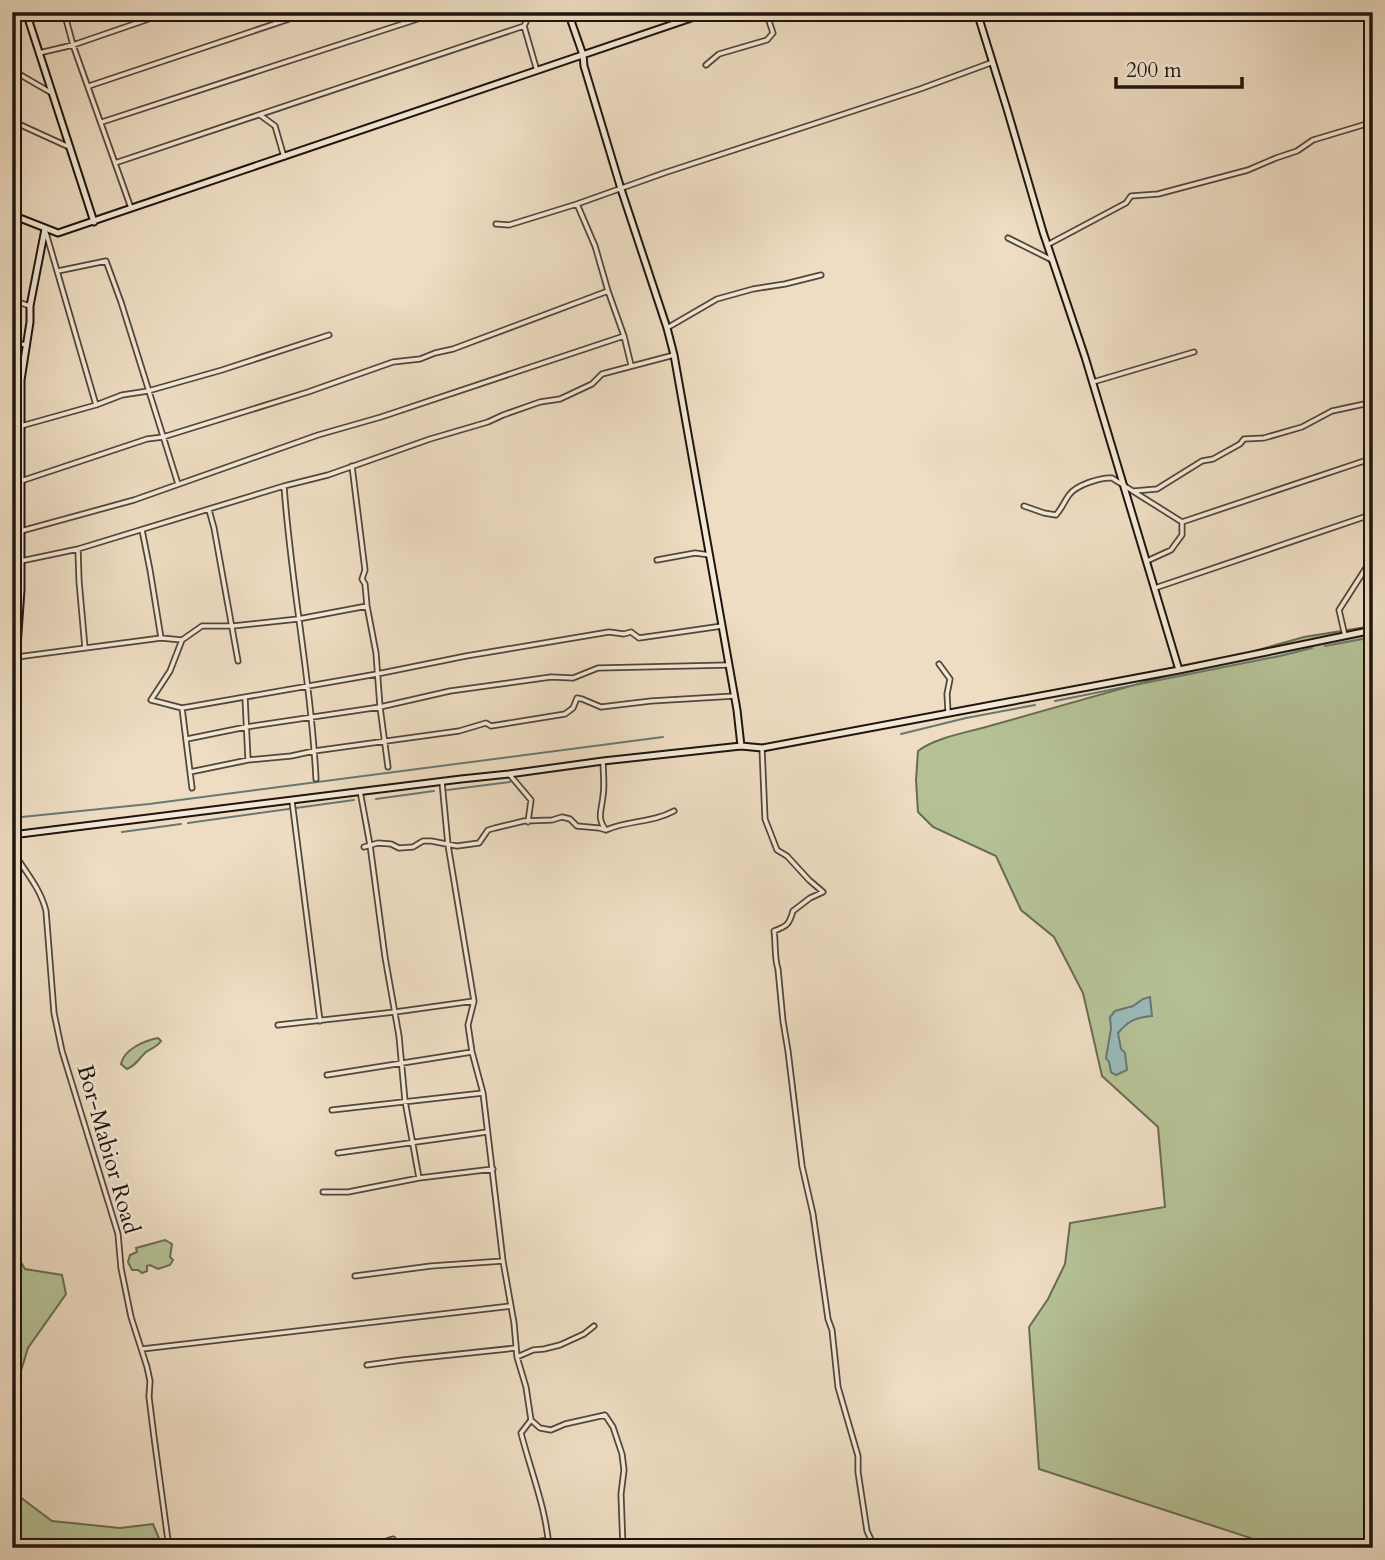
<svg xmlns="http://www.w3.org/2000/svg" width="1385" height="1560" viewBox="0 0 1385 1560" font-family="Cardo,serif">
<rect width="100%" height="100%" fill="#eeddc3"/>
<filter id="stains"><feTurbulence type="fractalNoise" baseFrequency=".00286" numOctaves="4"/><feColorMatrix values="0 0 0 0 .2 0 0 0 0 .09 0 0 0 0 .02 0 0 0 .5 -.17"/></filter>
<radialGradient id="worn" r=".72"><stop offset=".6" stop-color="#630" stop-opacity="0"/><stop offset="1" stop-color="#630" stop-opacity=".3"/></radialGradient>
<path fill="#b5c296" stroke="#6a6b52" stroke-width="2" d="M1373,626V1548H1281L1039,1469L1029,1327L1048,1299L1065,1264L1070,1223L1165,1207L1158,1127L1102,1076L1083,993L1054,937L1021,910L996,856L933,827L918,812L916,780L918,751C936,737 970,732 993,725L1304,637Z
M158,1038L161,1041C157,1047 152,1048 146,1052C138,1059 138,1064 127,1069L121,1064C124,1049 144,1041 158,1038Z
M165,1240L172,1244L170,1257L173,1260L170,1265L158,1269L150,1265L147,1266V1271L142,1273L138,1270H132L128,1262L130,1255L137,1252L136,1248Z
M12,1247L25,1269L62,1275L66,1294L28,1348L12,1400Z
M12,1474L20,1497L52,1521L120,1528L153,1524L163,1548H12Z"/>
<path fill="#9abbb9" stroke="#687874" stroke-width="2" d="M1150,997L1152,1016C1135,1018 1129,1020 1118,1033L1121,1049L1125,1053L1127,1070L1116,1075L1111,1072L1109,1062L1106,1058L1111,1029L1110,1017L1115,1011L1133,1006L1143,999Z"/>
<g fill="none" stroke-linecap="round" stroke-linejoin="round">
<path stroke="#687874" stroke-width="2" d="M1325,646L1373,637
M1055,701L1280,656L1312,648
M901,734L966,718L1035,705
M447,790L510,782
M376,799L434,791
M12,818L149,804L663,737
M188,823L354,800
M122,832L181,824
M12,1005L14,1008"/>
<defs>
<path id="street" d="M64,12L73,45L131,208
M523,12L526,22L524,26L537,71
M39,53L73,45L169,12
M706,65L719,54L767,40L773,33L766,12
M12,70L50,92
M89,86L310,12
M260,115L275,126L284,157
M12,121L69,147
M102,122L439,12
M12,139L18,123
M115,163L524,26
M577,204L595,246L608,291L624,336L631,365
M496,224L509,225L577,204L664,173L920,89L993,62
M46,233L96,405
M1008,238L1052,260
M1047,245L1126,203L1131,196L1158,194L1248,170L1276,158L1297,151L1313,140L1373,122
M58,271L106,261L121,302L178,484
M12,300L30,306
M667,328L717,299L753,289L785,284L821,275
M12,340L27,346
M1093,382L1194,352
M21,426L96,405L122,395L148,391L222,370L329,335
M352,466L365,570L362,579L365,584L367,606L376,653L380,707L388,767
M21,481L147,439L163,437L308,392L393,362L420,359L435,353L453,349L608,291
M284,486C291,584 311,681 316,779
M1134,491L1157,489L1202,461L1213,459L1240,444L1244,439L1264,438L1302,427L1332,411L1369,403L1373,399
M1024,506L1044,513L1056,515C1062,508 1064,502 1069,495C1076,485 1101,477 1112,478L1182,522V535L1171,550L1147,561
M209,510L214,528L238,661
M1182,522L1373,458
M142,530L150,570L161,638
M21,531L134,500L318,435L381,417L624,336
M78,549L79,581L85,648
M12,558L21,561L78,549L284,486L328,475L430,439L488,422L503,415L540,402L560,399L592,384L602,374L674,355
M657,560L695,553L710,555
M1155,588L1373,514
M1345,636L1339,610L1373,557
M182,640L170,671L151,700L182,708L192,788
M17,657L161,638L182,640L202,626H233L298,619L367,606
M939,664L950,679L947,694L948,712
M245,697L248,760
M182,708L377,674L466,656L609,632L624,634L631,632L639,638L722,626
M187,739L246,727L380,707L450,691L551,677L573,678L598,668L729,665
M762,748L765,819L777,850L787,856L809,880L823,892L810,898L793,911C789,925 787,926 774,931C776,944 774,957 778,969L783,1021L788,1051L802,1166L813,1214L828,1319L832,1330L838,1387L858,1456V1472L867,1531L875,1548
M603,761C603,772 605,785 603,796C602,809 596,818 606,830
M190,772L248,760L291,756L314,751L459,731L486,723L491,726L565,714L573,708L577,698L582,699L601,707L651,701L735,696
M509,774L531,800L528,822
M442,782L448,845L474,1001L468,1025L472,1052L483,1093L503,1261L514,1323L517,1357L526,1387L531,1420L521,1433C531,1472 546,1508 549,1548
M360,791L370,845L385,957L399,1036L405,1101L419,1178
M292,801L320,1021
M364,847L378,843L391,844L399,848L413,847L423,841H431L457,846L479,843L488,830L495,828L524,821L552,820L562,817L570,819L577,826L599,828L606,830C628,820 652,823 674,811
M12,850C24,870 40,887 46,911L54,1013L62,1051L118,1234L121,1268L131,1317L147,1367L150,1381L149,1397L154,1437L169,1548
M278,1025L395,1012L474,1001
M327,1075L472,1052
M332,1110L483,1093
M338,1153L487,1132
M323,1192H348L419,1178L493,1169
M355,1276L431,1266L503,1261
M142,1349L511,1306
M517,1357L533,1350L544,1349L560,1345L584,1334L594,1326
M367,1365L403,1360L516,1348
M531,1420L540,1428L551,1430L565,1424L605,1415L613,1427L622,1454L624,1470L621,1494L623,1548
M371,1548L374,1545L393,1539L395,1548
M500,1548L548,1540"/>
<path id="secondary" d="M26,12L94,222
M568,12L583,55L584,66L621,189L667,328L674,355L737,710L741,746
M977,12L1007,109L1043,232L1085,357L1179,670
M12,215L58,233L709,12
M12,719L21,590V380L30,322V306L45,229
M12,835L461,779L509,774L603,761L741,746L762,748L1179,670L1373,630"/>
</defs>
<use href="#street" stroke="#52463a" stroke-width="7"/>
<use href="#secondary" stroke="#1e140d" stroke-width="9"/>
<use href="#street" stroke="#f4e9d8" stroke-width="3.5"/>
<use href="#secondary" stroke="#f4e9d8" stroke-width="5"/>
</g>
<g text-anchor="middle" stroke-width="5" stroke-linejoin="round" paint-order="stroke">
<g font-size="23" fill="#1e140d" stroke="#f4e9d8">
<text transform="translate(109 1149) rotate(74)" y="8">Bor-Mabior Road</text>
</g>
</g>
<rect width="1385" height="1560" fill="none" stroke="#eeddc3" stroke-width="42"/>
<rect x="14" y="14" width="1357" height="1532" fill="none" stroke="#1e140d" stroke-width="3.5"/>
<rect x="21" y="21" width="1343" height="1518" fill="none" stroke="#1e140d" stroke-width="2"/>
<path d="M1116 77v10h126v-10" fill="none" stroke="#1e140d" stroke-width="3.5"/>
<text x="1126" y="77" font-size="21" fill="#1e140d" stroke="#f4e9d8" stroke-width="5" paint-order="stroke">200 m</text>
<rect width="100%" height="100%" filter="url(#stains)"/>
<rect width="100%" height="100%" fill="url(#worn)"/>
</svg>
